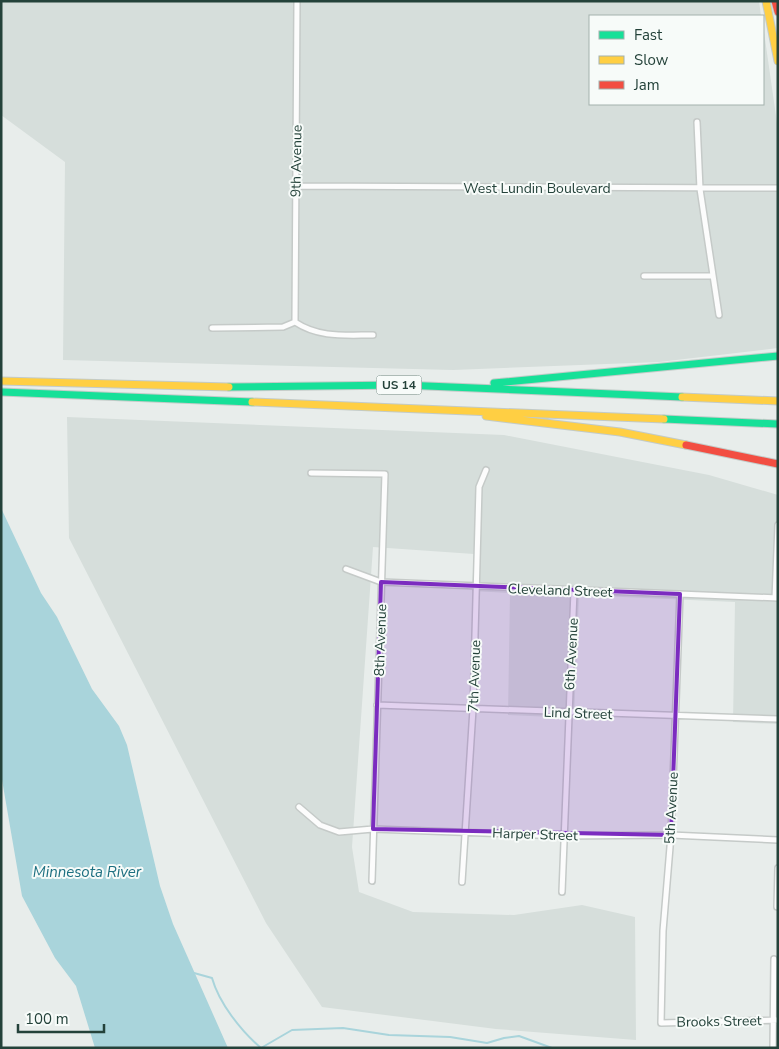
<svg xmlns="http://www.w3.org/2000/svg" width="779" height="1049" viewBox="0 0 779 1049" font-family="'Nunito Sans',sans-serif">
<rect width="100%" height="100%" fill="#e8edeb"/>
<path fill="#d6dedb" d="M1,1H759L761,16H590V104H763V25L778,130V348L659,362L453,370L63,360L65,162L1,115Z
M67,417L504,435L709,475L778,495V724L733,722L735,602L579,595L574,718L508,715L510,593L472,591L474,554L373,547L352,847L359,892L413,912L514,915L582,905L635,917L636,1040L496,1029L322,1007L266,923L69,538Z"/>
<path fill="#a9d4db" d="M1,508L41,593L57,617L92,689L119,726L127,745L160,886L173,924L228,1048H95L76,986L55,958L22,896L1,774Z"/>
<g fill="none" stroke-linecap="round" stroke-linejoin="round">
<path stroke="#a9d4db" stroke-width="2" d="M194,973L212,978C219,1003 241,1031 261,1048L292,1030L343,1028L389,1035L450,1037L487,1043L504,1038L519,1036L552,1048"/>
<defs>
<path id="street" d="M697,122L700,189L719,315
M295,186L778,188
M644,276H713
M295,322L297,1
M295,322C319,338 345,335 373,335
M212,328L283,327L295,322
M311,473L385,474L372,881
M346,569L381,582L778,598
M680,594L671,835L663,931L661,1023L778,1020
M775,598L778,525
M377,705L778,719
M299,807L320,825L339,832L373,829L563,836L671,835L778,840
M462,882L473,709L479,487L486,470
M562,892L574,591
M777,907L778,868
M773,1048L774,959"/>
<path id="fast" d="M494,383L778,356
M229,387L403,385L682,397
M1,392L252,402
M664,419L778,424"/>
<path id="slow" d="M766,1L778,61
M1,381L229,387
M682,397L778,401
M252,402L664,419
M486,416L620,432L686,445"/>
<path id="jam" d="M775,1L778,12
M686,445L778,464"/>
</defs>
<use href="#street" stroke="#c5cac8" stroke-width="8"/>
<use href="#fast" stroke="#c3cbc8" stroke-width="9"/>
<use href="#slow" stroke="#c3cbc8" stroke-width="9"/>
<use href="#jam" stroke="#c3cbc8" stroke-width="9"/>
<use href="#street" stroke="#fcfcfc" stroke-width="5"/>
<use href="#fast" stroke="#16e098" stroke-width="7"/>
<use href="#slow" stroke="#ffcf43" stroke-width="7"/>
<use href="#jam" stroke="#f24e42" stroke-width="7"/>
</g>
<path fill="#7b2cbf" fill-opacity="0.2" stroke="#7b2cbf" stroke-width="4" stroke-linejoin="round" d="M381,582L680,594L671,835L373,829Z"/>
<g text-anchor="middle" stroke-width="4" stroke-linejoin="round" paint-order="stroke">
<rect fill="#f7fbf9" stroke="#637a73" stroke-width="1" x="376.5" y="375.5" width="45" height="19" rx="4"/>
<g font-size="12" font-weight="bold" fill="#24423a">
<text x="399" y="389">US 14</text>
</g>
<g font-size="14" fill="#24423a" stroke="#f7fbf9">
<text transform="translate(296 161) rotate(-89)" y="5">9th Avenue</text>
<text x="537" y="193">West Lundin Boulevard</text>
<text transform="translate(560 590) rotate(2)" y="5">Cleveland Street</text>
<text transform="translate(380 640) rotate(-88)" y="5">8th Avenue</text>
<text transform="translate(571 654) rotate(-87)" y="5">6th Avenue</text>
<text transform="translate(474 676) rotate(-88)" y="5">7th Avenue</text>
<text transform="translate(578 713) rotate(2)" y="5">Lind Street</text>
<text transform="translate(671 808) rotate(-87)" y="5">5th Avenue</text>
<text transform="translate(535 834) rotate(2)" y="5">Harper Street</text>
<text transform="translate(719 1021) rotate(-1)" y="5">Brooks Street</text>
</g>
<g font-size="15" font-style="italic" fill="#1c6f80" stroke="#f7fbf9">
<text x="87" y="877">Minnesota River</text>
</g>
</g>
<rect width="779" height="1049" fill="none" stroke="#24423a" stroke-width="5"/>
<rect x="589" y="15" width="175" height="90" fill="#f7fbf9" stroke="#a3b1ad"/>
<rect x="599" y="31" width="25" height="8" fill="#16e098" stroke="#a3b1ad"/>
<text x="634" y="40" font-size="15" fill="#24423a">Fast</text>
<rect x="599" y="56" width="25" height="8" fill="#ffcf43" stroke="#a3b1ad"/>
<text x="634" y="65" font-size="15" fill="#24423a">Slow</text>
<rect x="599" y="81" width="25" height="8" fill="#f24e42" stroke="#a3b1ad"/>
<text x="634" y="90" font-size="15" fill="#24423a">Jam</text>
<path d="M18 1024v8h86v-8" fill="none" stroke="#24423a" stroke-width="2.5"/>
<text x="25" y="1024" font-size="15" fill="#24423a" stroke="#f7fbf9" stroke-width="4" paint-order="stroke">100 m</text>
</svg>
